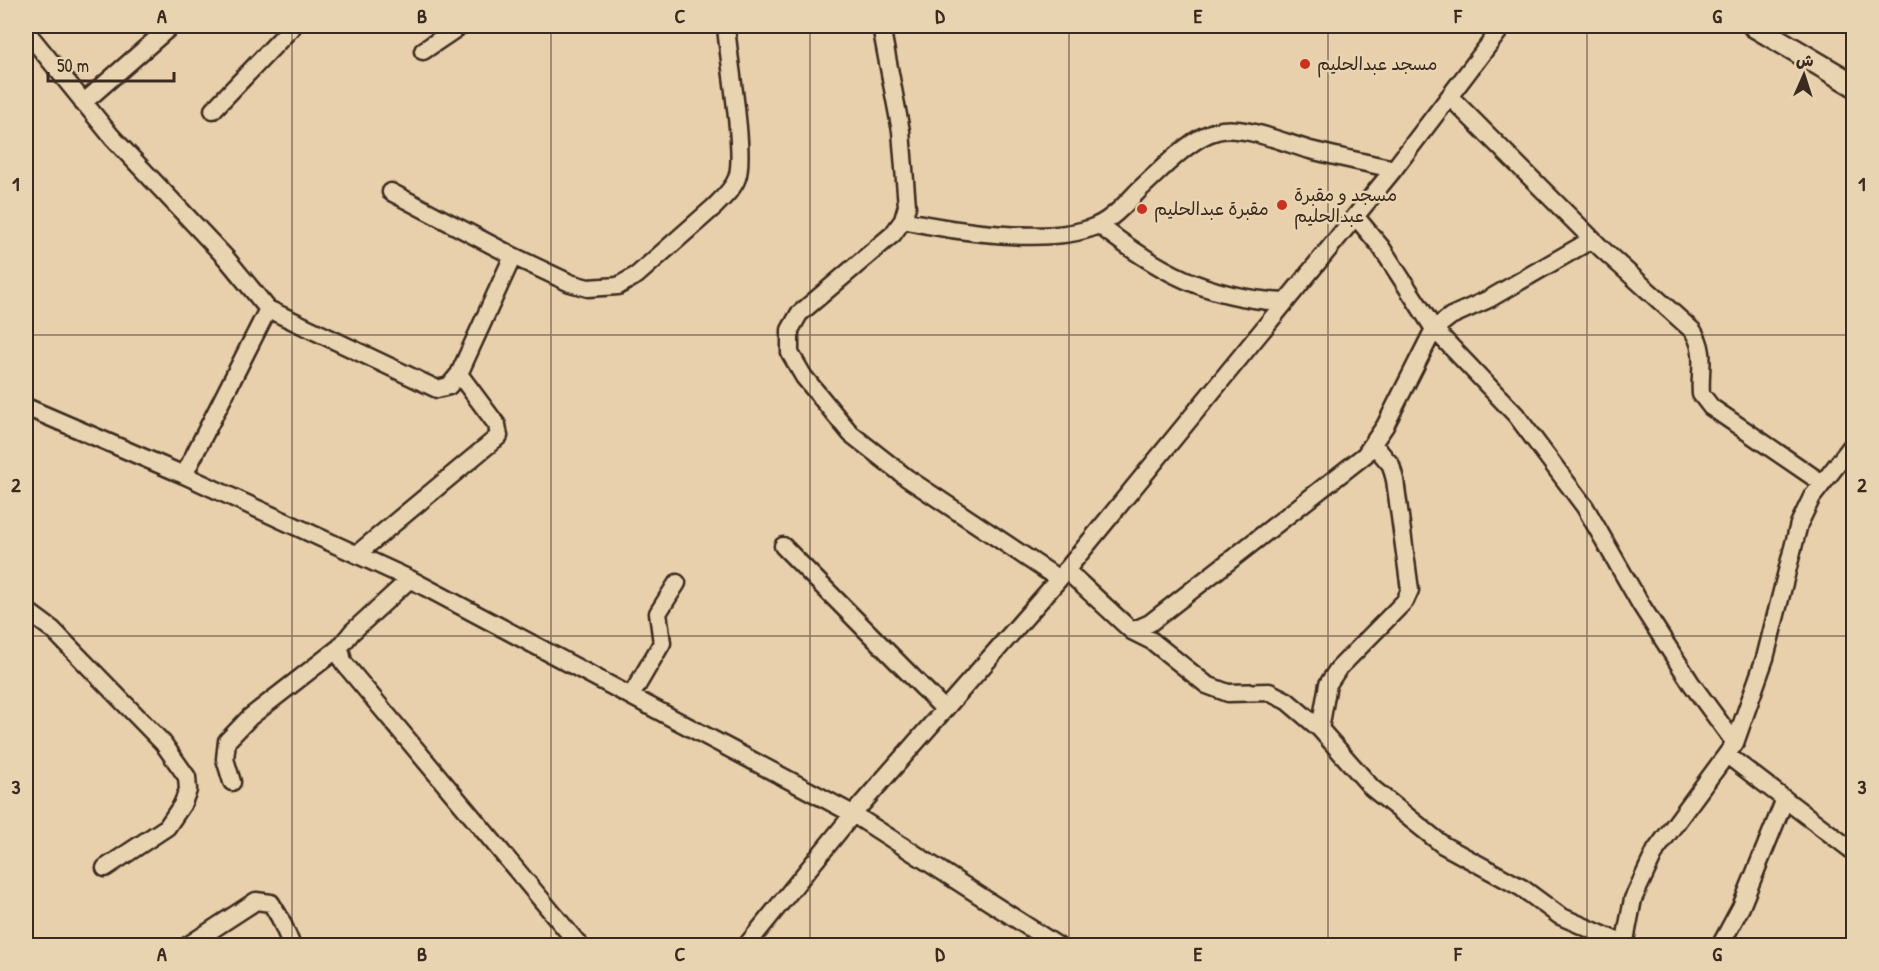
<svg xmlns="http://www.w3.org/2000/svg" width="1879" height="971" viewBox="0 0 1879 971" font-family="'Patrick Hand','Playpen Sans Arabic',sans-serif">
<rect width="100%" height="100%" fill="#e9d0ad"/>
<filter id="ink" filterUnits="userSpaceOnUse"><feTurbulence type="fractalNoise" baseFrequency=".0167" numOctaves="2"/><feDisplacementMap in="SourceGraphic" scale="12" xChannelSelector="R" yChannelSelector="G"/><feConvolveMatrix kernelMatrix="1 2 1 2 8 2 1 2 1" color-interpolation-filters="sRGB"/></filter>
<g filter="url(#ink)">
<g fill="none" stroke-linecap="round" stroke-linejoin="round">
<defs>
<path id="minor" d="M881,26L901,131L907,206L903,220L893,234L799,314L790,330V353L804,377L851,434L907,478L1059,579
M26,31L112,137L226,258L268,309L184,475
M423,51L460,26
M1450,97L1602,249L1693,331C1707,352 1699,371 1701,394L1711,407L1822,483
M83,103L171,26
M213,110L293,26
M391,192L513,256
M1356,217L1381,247L1434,329L1516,415L1585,507L1641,605L1691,683L1735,743
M903,220C952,231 1051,246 1096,226C1113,219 1128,201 1141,188C1161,170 1191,137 1217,131C1241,124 1285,143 1310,150C1338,157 1366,163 1394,169
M1099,225C1159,272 1207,298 1284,302
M268,309L437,389L449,386L459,374L513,256L570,283L588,288L618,286L637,275L714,207C723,198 733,189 737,178C746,154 728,57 726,26
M26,407L184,475L410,579L853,814L1058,946
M783,546L944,709
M357,554L499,436L497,425L459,374
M1066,570L1132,631L1152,641L1207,685L1228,693L1269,692L1287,701L1320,729L1372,788L1443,845L1522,888L1560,916L1624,944
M26,610L53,630L163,743L187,777L188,790L182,805L167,827L105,868
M1132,631L1150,623L1365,455L1385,426L1434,329L1451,316L1489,299L1593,239
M340,647L343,662L580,946
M631,696L662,643L658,613L677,583
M1320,729L1328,684L1338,669L1405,601L1410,590L1395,480L1391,465L1374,445
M1727,755L1854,852
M232,782L225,759L227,741L250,717L340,647L352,632L410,579
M187,946L256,901L271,903L280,918L292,946
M746,946L853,814L1059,579L1394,169L1503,26
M1624,946L1633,899L1656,850L1735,743L1765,658L1799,524L1812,497L1854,443
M1720,946L1741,907L1785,799"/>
<path id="tertiary" d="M1754,26L1854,85"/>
</defs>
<use href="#minor" stroke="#3b2a1e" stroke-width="21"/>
<use href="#tertiary" stroke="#3b2a1e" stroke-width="26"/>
<use href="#minor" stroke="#e9d4b2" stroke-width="16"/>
<use href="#tertiary" stroke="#e9d4b2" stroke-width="21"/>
</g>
</g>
<path fill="none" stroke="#3b2a1e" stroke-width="1.5" stroke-opacity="0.55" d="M292,26V946M551,26V946M810,26V946M1069,26V946M1328,26V946M1587,26V946M26,335H1854M26,636H1854"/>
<g fill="#c8321e" stroke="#e9d4b2" stroke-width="2">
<circle cx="1305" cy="64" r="6"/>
<circle cx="1282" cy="205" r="6"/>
<circle cx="1142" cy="209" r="6"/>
</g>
<g text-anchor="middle" stroke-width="5" stroke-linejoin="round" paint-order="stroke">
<g font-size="18" fill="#3b2a1e" stroke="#e9d4b2" text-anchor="start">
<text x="1317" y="70">مسجد عبدالحليم</text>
<text x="1294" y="201">مسجد و مقبرة<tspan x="1294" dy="21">عبدالحليم</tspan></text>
<text x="1154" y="215">مقبرة عبدالحليم</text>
</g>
</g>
<rect width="1879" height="971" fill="none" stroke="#e9d4b2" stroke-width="66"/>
<g transform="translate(1804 75) rotate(3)" stroke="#e9d4b2" stroke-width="4.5" paint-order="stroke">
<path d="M0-4.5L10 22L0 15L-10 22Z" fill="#3b2a1e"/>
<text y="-9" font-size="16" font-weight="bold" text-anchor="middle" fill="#3b2a1e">ش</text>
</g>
<path d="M48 72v9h126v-9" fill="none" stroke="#3b2a1e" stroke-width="3"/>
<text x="57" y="72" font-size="18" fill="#3b2a1e" stroke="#e9d4b2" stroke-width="4.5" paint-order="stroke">50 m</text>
<rect x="33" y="33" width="1813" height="905" fill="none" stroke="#3b2a1e" stroke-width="2"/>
<g font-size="20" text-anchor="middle" font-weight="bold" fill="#3b2a1e">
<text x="162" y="23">A</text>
<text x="422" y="23">B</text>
<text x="680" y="23">C</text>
<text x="940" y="23">D</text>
<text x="1198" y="23">E</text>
<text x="1458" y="23">F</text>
<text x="1717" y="23">G</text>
<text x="16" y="191">1</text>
<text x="1862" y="191">1</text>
<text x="16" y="492">2</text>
<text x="1862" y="492">2</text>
<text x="16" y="794">3</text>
<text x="1862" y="794">3</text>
<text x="162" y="961">A</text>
<text x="422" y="961">B</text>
<text x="680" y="961">C</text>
<text x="940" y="961">D</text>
<text x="1198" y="961">E</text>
<text x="1458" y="961">F</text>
<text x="1717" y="961">G</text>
</g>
</svg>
